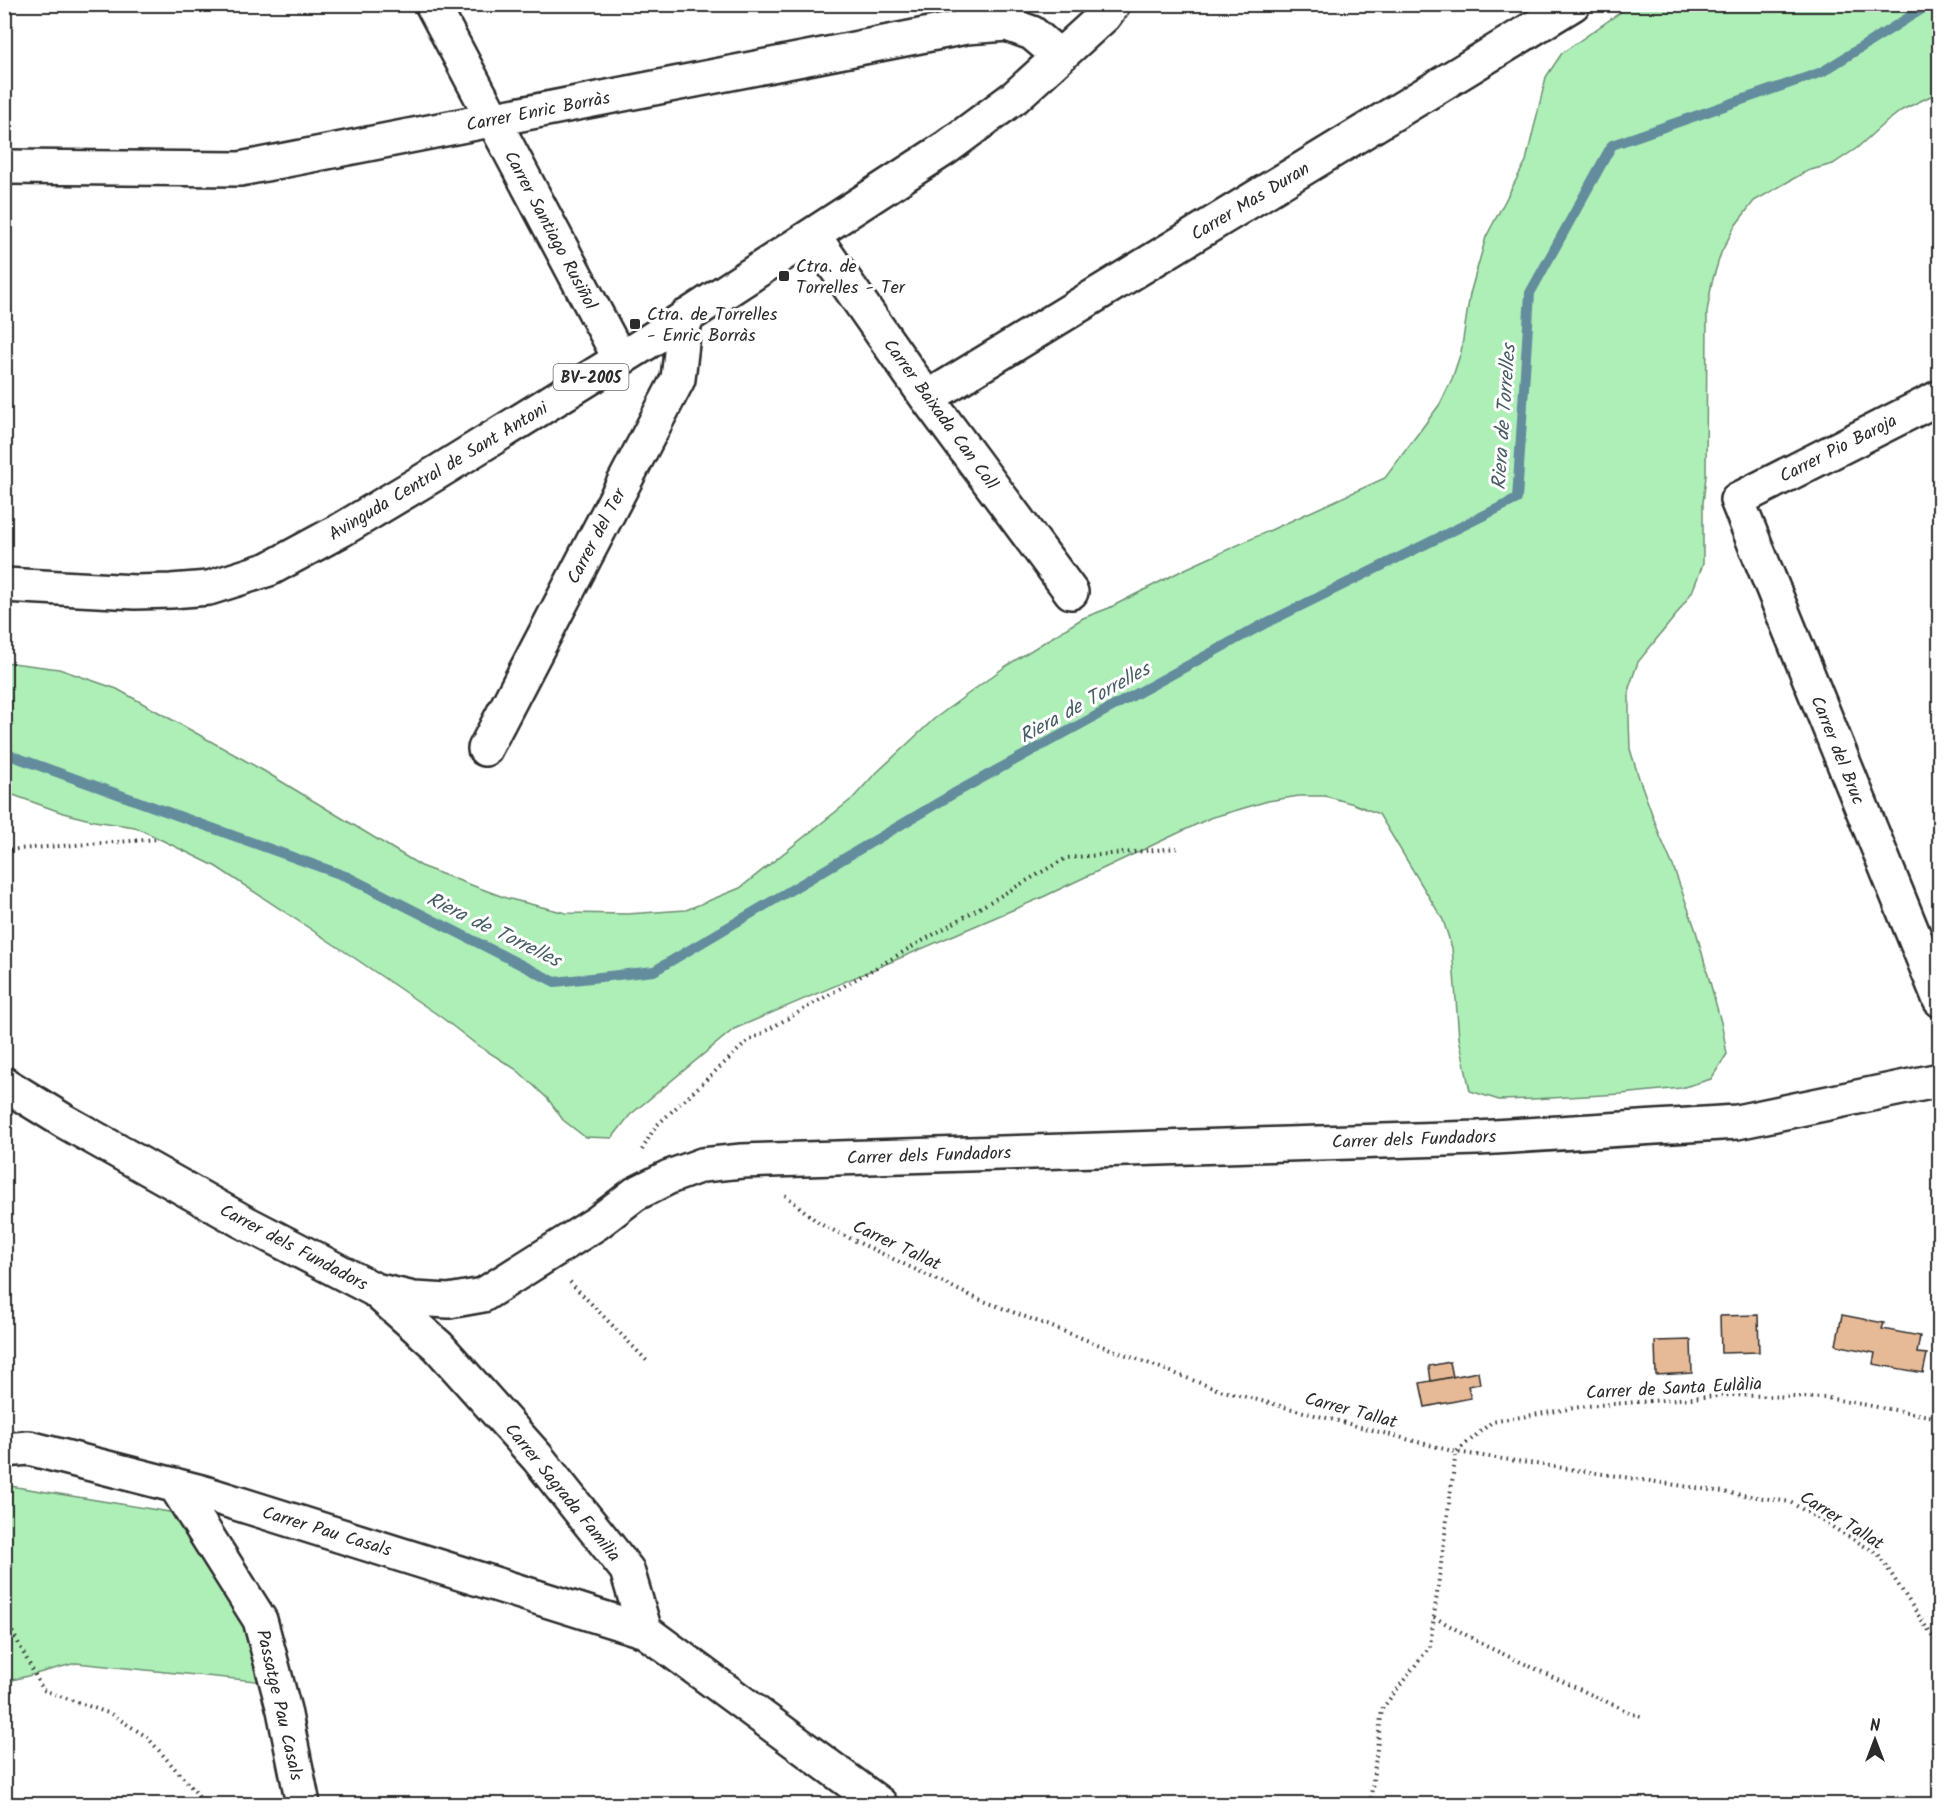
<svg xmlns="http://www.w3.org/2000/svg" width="1944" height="1809" viewBox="0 0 1944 1809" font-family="Kalam,sans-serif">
<rect width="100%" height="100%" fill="#fff"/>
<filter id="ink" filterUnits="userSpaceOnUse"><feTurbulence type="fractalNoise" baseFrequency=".0167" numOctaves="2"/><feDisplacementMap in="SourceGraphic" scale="12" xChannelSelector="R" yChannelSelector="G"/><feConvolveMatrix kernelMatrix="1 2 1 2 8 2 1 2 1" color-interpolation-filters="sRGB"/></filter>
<g filter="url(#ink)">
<path fill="#aeefb7" stroke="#6c8d71" stroke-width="1.5" d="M1631,5H1939V92L1902,110L1880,127L1857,148L1833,164L1807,171L1754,201L1735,226L1721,253L1712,282L1707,312L1706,476L1703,503V564L1692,592L1676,615L1638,662L1629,688V719L1630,749L1639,778L1660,836L1673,866L1696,931L1722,1026L1727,1054L1711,1079L1681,1088L1621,1094L1532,1099L1499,1100L1470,1091L1459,1038L1452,948L1443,920L1379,814L1354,804L1325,796H1299L1268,801L1210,818L1043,897L734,1029L630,1115L612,1138L585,1137L563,1120L548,1099L517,1070L477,1045L441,1017L356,959L215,866L135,827L94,821L63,813L5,792V662L59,669L117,689L264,771L423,867L506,898L566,913L627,914L686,910L740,888L853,798L872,777L934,719L1006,666L1083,618L1109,608L1183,570L1385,478L1440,404L1452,379L1461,352L1470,294L1486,237L1526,161L1546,77L1562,53Z
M4,1485L200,1517L285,1684L76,1663L5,1682Z"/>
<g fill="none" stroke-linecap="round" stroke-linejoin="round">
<path stroke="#638c9d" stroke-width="10" d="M4,753L348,877L555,982L654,971L953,794L1264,624L1517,499L1530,293L1612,145L1822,72L1930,4"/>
</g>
<path fill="#e7ba97" stroke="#2b2b2b" stroke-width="1.5" d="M1758,1315L1759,1352L1721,1353L1720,1316Z
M1842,1315L1884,1323L1882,1329L1920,1336L1917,1353L1927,1354L1923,1373L1873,1364L1875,1353L1836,1345Z
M1691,1340L1692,1373L1656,1375L1655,1341Z
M1450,1362L1453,1377L1431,1381L1429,1366Z
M1478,1372L1480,1384L1468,1386L1471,1398L1425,1407L1420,1383Z"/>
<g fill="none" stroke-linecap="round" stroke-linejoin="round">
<defs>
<path id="minor" d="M432,4L620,359
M4,167L240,169L966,27L1007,24L1032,33L1059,56
M813,235L927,398L1071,592
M1940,397L1737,500L1940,1000
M927,398L1573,4
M485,749L678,379L685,317
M4,1084L64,1121L242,1221L375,1290L414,1299L449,1301L483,1295L597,1223L635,1194L669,1177L702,1165L742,1161L1478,1138L1737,1122L1940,1080
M377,1292L438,1346L537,1457L627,1570L645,1631L880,1804
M4,1450L29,1448L201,1492L645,1631
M175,1485L260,1620L284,1710L303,1804"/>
<path id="major" d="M4,585L135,592L171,591L209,588L269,569L341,530L438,472L646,343L946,148L1015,97L1104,16L1113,4"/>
</defs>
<use href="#minor" stroke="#2b2b2b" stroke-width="38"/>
<use href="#major" stroke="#2b2b2b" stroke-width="38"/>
<path stroke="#2b2b2b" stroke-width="4" stroke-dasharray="1.5 4.5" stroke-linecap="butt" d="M1145,8L1160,4
M4,850L159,839
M642,1150L655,1127L747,1042L1066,858L1178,848
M785,1195L820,1224L973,1297L1216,1389L1456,1452L1790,1502L1878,1554L1940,1648
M570,1282L649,1363
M4,1616L43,1690L111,1714L147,1737L206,1804
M1434,1617L1486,1646L1644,1719
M1370,1804L1382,1709L1430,1646L1456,1452L1492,1422L1586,1406L1730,1395L1827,1398L1940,1418"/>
<use href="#minor" stroke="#fff" stroke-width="33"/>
<use href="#major" stroke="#fff" stroke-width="33"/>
</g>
</g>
<g fill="#2b2b2b" stroke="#fff" stroke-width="2">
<rect x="778" y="270" width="12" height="12" rx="3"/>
<rect x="629" y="318" width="12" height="12" rx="3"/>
</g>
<g text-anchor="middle" stroke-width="6" stroke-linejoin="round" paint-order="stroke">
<rect fill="#fff" stroke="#6b6b6b" stroke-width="1.5" x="553.5" y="364" width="75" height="26" rx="4.5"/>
<g font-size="16" font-weight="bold" fill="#2b2b2b">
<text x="591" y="383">BV-2005</text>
</g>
<g font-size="18" fill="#2b2b2b" stroke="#fff">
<text transform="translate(538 111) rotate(-11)" y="6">Carrer Enric Borràs</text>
<text transform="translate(1250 201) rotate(-31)" y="6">Carrer Mas Duran</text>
<text transform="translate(551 230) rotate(62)" y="6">Carrer Santiago Rusiñol</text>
<text transform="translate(941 414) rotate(54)" y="6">Carrer Baixada Can Coll</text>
<text transform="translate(1838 448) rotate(-27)" y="6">Carrer Pio Baroja</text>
<text transform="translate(438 471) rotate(-31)" y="6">Avinguda Central de Sant Antoni</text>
<text transform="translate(596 536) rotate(-62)" y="6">Carrer del Ter</text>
<text transform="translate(1838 750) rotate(68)" y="6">Carrer del Bruc</text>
<text transform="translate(1414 1139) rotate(-2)" y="6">Carrer dels Fundadors</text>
<text transform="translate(929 1155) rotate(-2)" y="6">Carrer dels Fundadors</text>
<text transform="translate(897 1245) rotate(25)" y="6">Carrer Tallat</text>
<text transform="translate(294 1247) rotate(28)" y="6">Carrer dels Fundadors</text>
<text transform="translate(1674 1388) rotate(-3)" y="6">Carrer de Santa Eulàlia</text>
<text transform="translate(1351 1410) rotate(15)" y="6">Carrer Tallat</text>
<text transform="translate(563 1492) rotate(51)" y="6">Carrer Sagrada Familia</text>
<text transform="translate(1842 1520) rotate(32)" y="6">Carrer Tallat</text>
<text transform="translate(327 1531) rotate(17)" y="6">Carrer Pau Casals</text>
<text transform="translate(280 1705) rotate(77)" y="6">Passatge Pau Casals</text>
</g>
<g font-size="18" fill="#2b2b2b" stroke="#fff" text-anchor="start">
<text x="796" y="272">Ctra. de<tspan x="796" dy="21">Torrelles - Ter</tspan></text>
<text x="647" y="320">Ctra. de Torrelles<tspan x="647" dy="21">- Enric Borràs</tspan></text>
</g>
<g font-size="20" font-style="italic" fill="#475c64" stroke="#fff">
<text transform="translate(1503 417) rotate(-86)" y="7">Riera de Torrelles</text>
<text transform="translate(1084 702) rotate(-29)" y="7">Riera de Torrelles</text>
<text transform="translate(494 929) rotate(26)" y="7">Riera de Torrelles</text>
</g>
</g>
<rect width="1944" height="1809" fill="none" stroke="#fff" stroke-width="24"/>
<rect x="12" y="12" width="1920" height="1785" fill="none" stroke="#2b2b2b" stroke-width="2" filter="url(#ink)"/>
<g transform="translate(1875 1740)" stroke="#ffffff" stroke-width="4.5" paint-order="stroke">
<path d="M0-4.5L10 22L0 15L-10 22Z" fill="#2b2b2b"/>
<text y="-9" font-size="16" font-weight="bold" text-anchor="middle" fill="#2b2b2b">N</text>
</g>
</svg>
